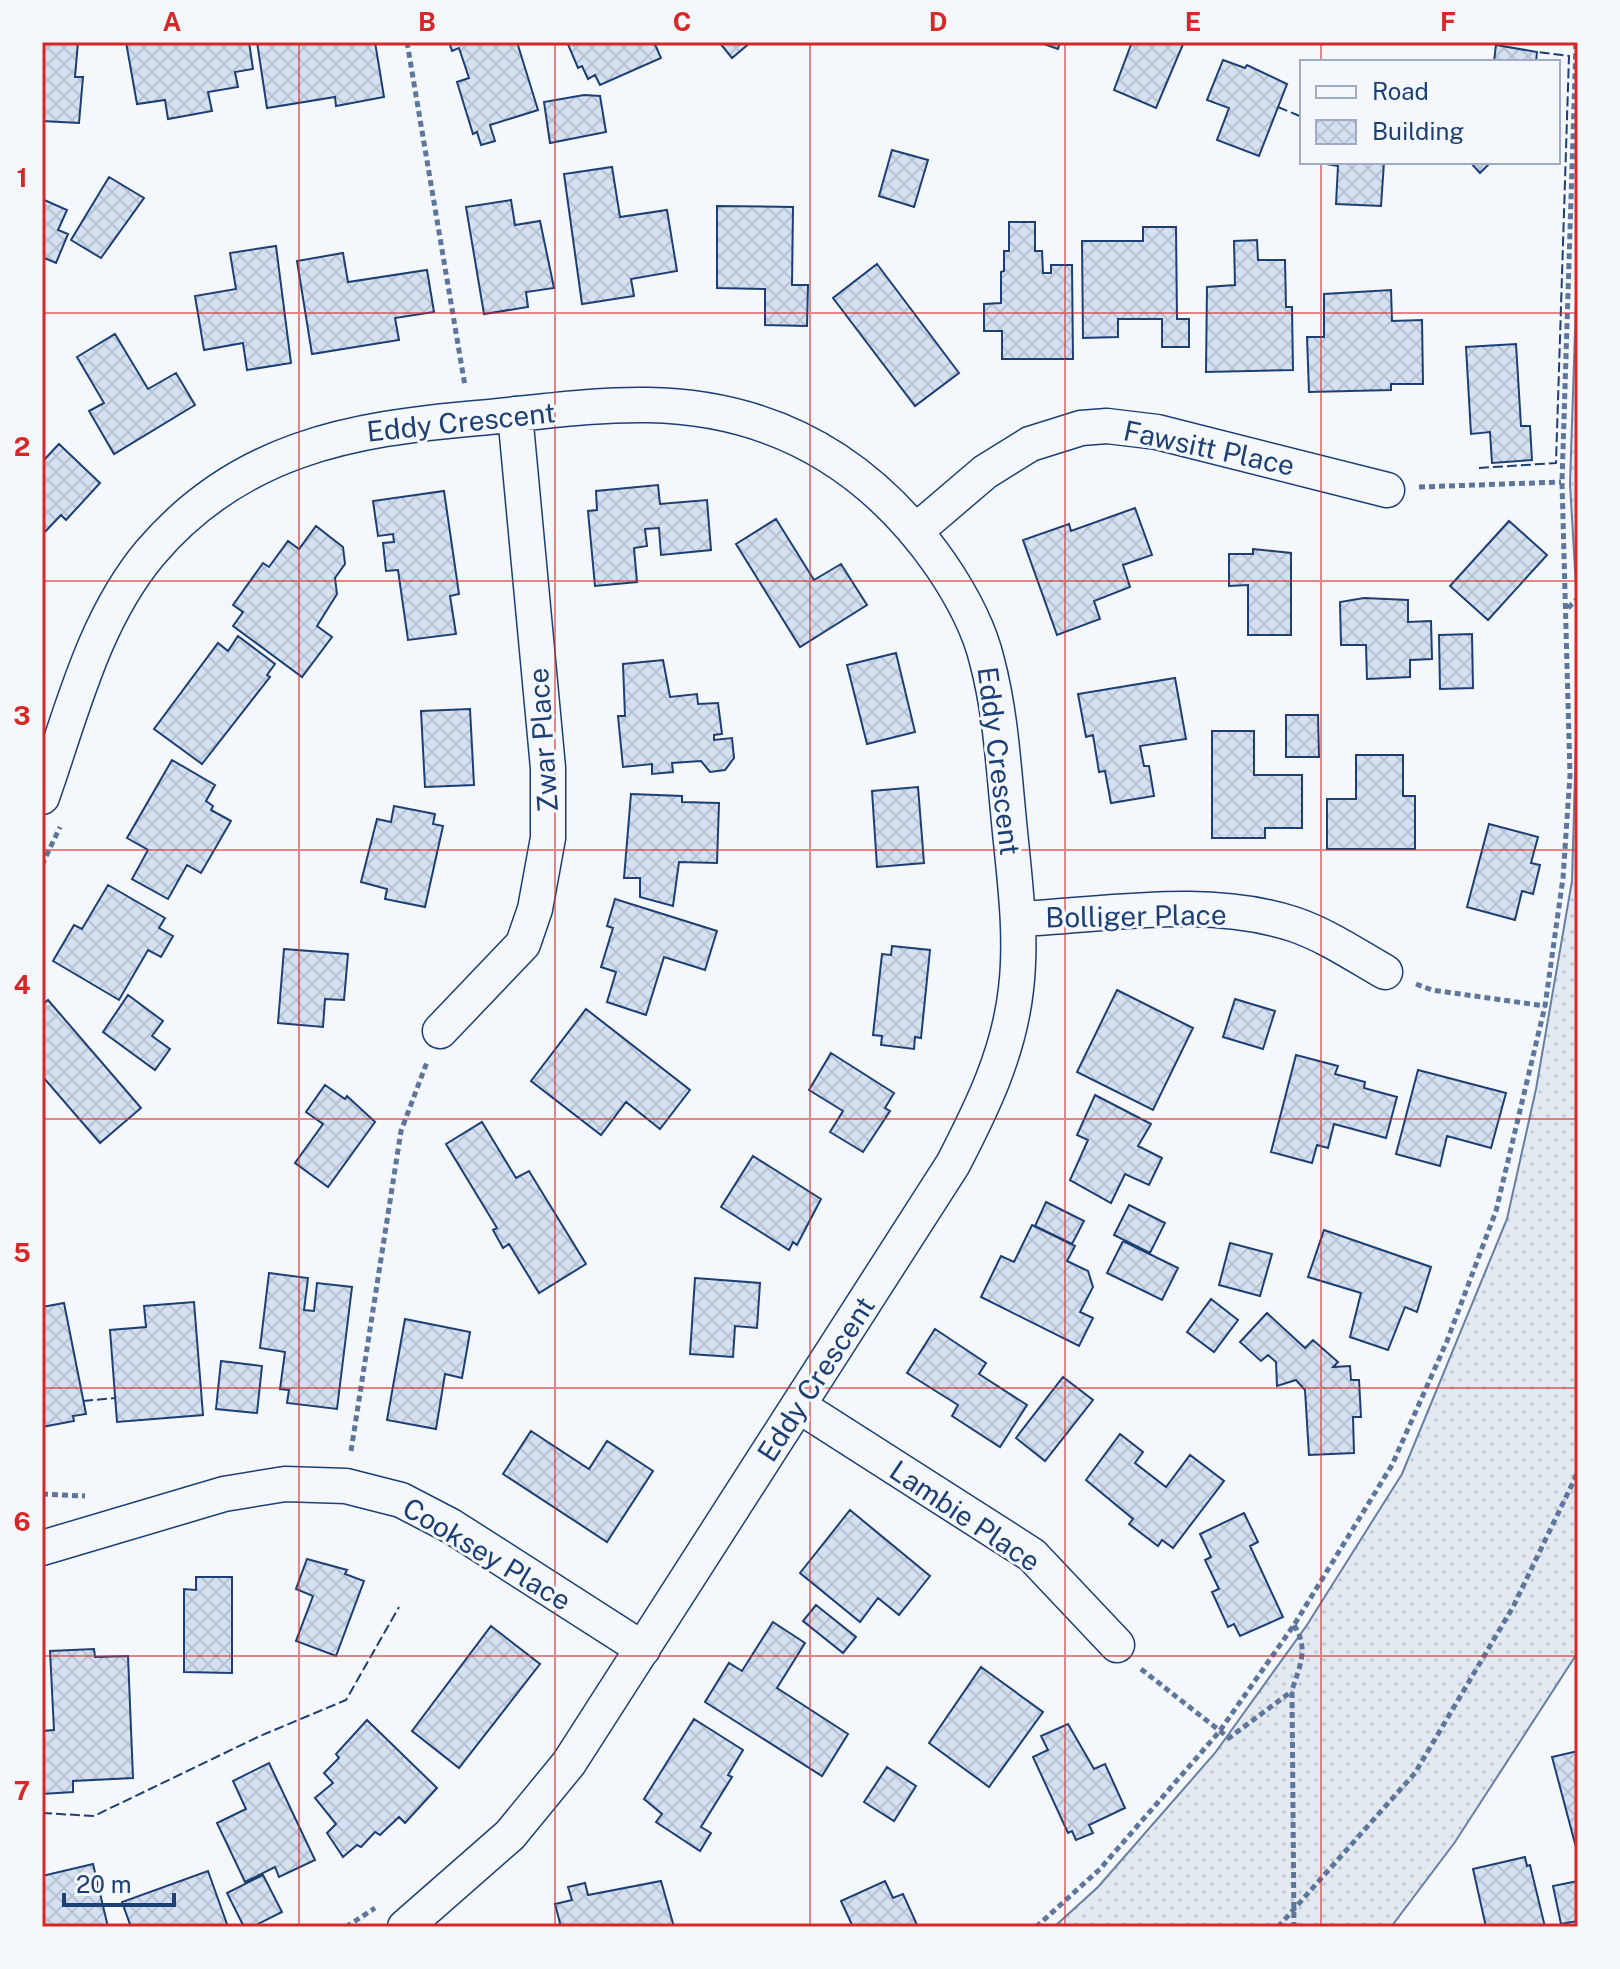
<svg xmlns="http://www.w3.org/2000/svg" width="1620" height="1969" viewBox="0 0 1620 1969" font-family="'Public Sans',sans-serif">
<defs>
<pattern id="grass-dots" width="8" height="8" patternUnits="userSpaceOnUse" patternTransform="scale(2)"><rect width="8" height="8" fill="#e3e9f0"/><path d="M2 2h.1M6 6h.1" fill="none" stroke="#c2c9d1" stroke-width="1.8" stroke-linecap="round"/></pattern>
<pattern id="building-cross-hatch" width="8" height="8" patternUnits="userSpaceOnUse" patternTransform="scale(2)"><rect width="8" height="8" fill="#d5e0f0"/><path d="M0 0l8 8M0 8l8-8" fill="none" stroke="#b6c1d1"/></pattern>
</defs>
<rect width="100%" height="100%" fill="#f4f7fb"/>
<path fill="url(#grass-dots)" stroke="#687fa3" stroke-width="2" d="M1578,241V621L1570,484Z
M1578,668V1652L1455,1842L1391,1927H1054L1098,1887L1215,1753L1307,1625L1402,1474L1507,1219L1536,1089L1572,881Z"/>
<path fill="url(#building-cross-hatch)" stroke="#1d3f73" stroke-width="2" d="M42,42H78L75,77H83L79,123L42,121Z
M126,42H249L253,69L235,72L238,87L208,92L212,111L168,119L165,100L137,104Z
M257,42H375L384,97L336,106L335,97L267,108Z
M449,42H517L538,110L490,125L495,141L481,145L477,132L473,134L457,82L469,78L459,48L452,51Z
M567,42H654L661,58L600,85L595,75L588,79L582,66L578,68Z
M719,42H751L732,58Z
M1038,42H1060L1058,49Z
M1132,42H1184L1156,108L1114,90Z
M1496,45L1537,52L1536,62H1494Z
M1223,60L1245,68L1247,65L1287,84L1259,156L1217,140L1229,108L1207,100Z
M584,95L600,96L606,132L550,143L544,102Z
M892,150L928,160L914,207L879,196Z
M1315,162H1384L1381,206L1336,204L1338,166Z
M1470,162H1491L1480,173Z
M612,167L620,217L667,210L677,271L631,279L634,296L582,304L564,174Z
M109,177L144,198L101,258L71,240Z
M42,199L67,210L58,230L68,234L56,263L42,257Z
M511,200L515,225L540,221L554,288L526,292L528,307L484,314L466,207Z
M717,206L793,207L792,285H808L807,326L765,325V289L717,288Z
M1009,222H1035V251H1042L1043,273H1051V265H1072L1073,359H1002V331H984V304L1001,303V272L1004,271V251H1009Z
M1143,227H1176L1177,319H1189V347H1162V319H1118V337L1083,338L1082,241H1143Z
M1257,240L1258,260H1285L1286,307H1292L1293,370L1206,372L1207,287L1235,285L1234,241Z
M276,246L291,363L247,370L243,343L204,350L195,296L236,289L230,253Z
M343,253L348,282L427,270L434,312L395,318L399,340L312,354L297,261Z
M877,264L959,373L915,406L833,298Z
M1391,290L1392,321L1422,320L1423,384H1391V390L1309,392L1307,337H1324V294Z
M115,334L148,389L176,373L195,405L114,454L89,411L104,403L77,357Z
M1516,344L1521,426H1530L1532,460L1492,463L1490,432L1471,434L1466,347Z
M59,444L100,483L66,520L61,515L42,535V462Z
M658,485L660,504L707,500L711,550L661,555L659,528L645,529L647,546L634,548L637,582L595,586L588,511L597,510L596,491Z
M444,491L459,594L450,596L456,634L408,640L398,570L386,571L383,543L394,542L393,534L378,536L373,501Z
M1135,508L1152,555L1123,565L1130,587L1094,601L1100,619L1057,635L1023,540L1069,524L1071,531Z
M776,519L814,580L841,564L867,605L800,647L736,544Z
M1509,521L1547,555L1488,620L1450,586Z
M316,526L343,547L345,564L335,578L337,594L317,626L332,637L302,677L233,626L243,612L233,605L263,563L269,567L288,541L299,549Z
M1253,549L1291,553V635H1248V585L1229,586V554H1253Z
M1364,598L1408,600V622L1431,621L1432,659L1410,660V677L1367,679L1366,645H1341L1340,602Z
M1472,634L1473,688L1440,689L1439,635Z
M238,636L275,664L267,675L270,677L202,764L154,729L218,643L228,651Z
M896,653L915,732L867,744L847,665Z
M663,660L670,697L697,694L698,704L718,703L722,734L714,735V740L732,738L734,758L725,770L710,772L701,761L672,763L673,772L652,774V764L623,767L618,716H625L623,664Z
M1175,678L1186,739L1140,746L1144,766H1149L1154,796L1111,803L1105,771L1099,772L1093,735L1086,737L1078,694Z
M470,709L474,785L425,787L421,711Z
M1286,715H1318L1319,757H1286Z
M1212,731H1254V775H1302V828H1265V838H1212Z
M1356,755H1403V796H1415V849H1327V799H1356Z
M172,760L215,785L206,801L213,806L211,810L231,821L201,873L187,865L168,899L132,879L148,850L127,838Z
M918,787L924,863L877,867L872,791Z
M631,794L682,796V802L719,803L717,863L679,862L673,906L640,897V878H624Z
M394,806L435,814L433,824L443,826L425,907L385,899L387,889L361,882L377,819L391,822Z
M1489,824L1538,837L1531,863L1540,865L1533,894L1522,891L1515,920L1467,907Z
M108,885L165,918L159,928L173,936L161,957L148,950L119,1000L53,961L74,925L82,929Z
M615,899L717,931L705,970L664,957L646,1015L607,1002L616,972L601,967L613,928L607,926Z
M892,946L930,950L921,1038L915,1037L914,1049L881,1045L882,1036L873,1035L882,954L891,955Z
M284,949L348,954L344,1000L325,999L323,1027L278,1023Z
M1117,990L1193,1028L1153,1110L1077,1072Z
M128,995L163,1021L152,1036L170,1049L155,1070L103,1032Z
M1235,999L1275,1011L1263,1049L1223,1037Z
M48,1000L141,1108L100,1143L42,1076V1005Z
M586,1009L690,1090L660,1129L626,1102L601,1135L531,1081Z
M831,1053L894,1093L885,1108L890,1111L863,1152L830,1132L843,1111L809,1090Z
M1296,1055L1338,1066L1335,1074L1365,1082L1364,1088L1397,1097L1386,1138L1334,1124L1328,1148L1317,1145L1312,1163L1271,1152Z
M1418,1070L1506,1093L1491,1148L1447,1136L1440,1166L1396,1154Z
M325,1085L345,1099L347,1096L375,1122L328,1187L295,1163L323,1124L306,1112Z
M1095,1095L1151,1124L1138,1146L1162,1158L1149,1185L1125,1174L1111,1203L1070,1180L1088,1140L1077,1135Z
M482,1122L516,1178L529,1171L586,1264L539,1293L509,1244L503,1248L493,1230L497,1228L446,1144Z
M753,1156L821,1199L797,1245L793,1242L789,1250L721,1207Z
M1046,1202L1084,1221L1072,1244L1035,1226Z
M1129,1205L1165,1223L1150,1253L1114,1235Z
M1032,1225L1075,1246L1067,1261L1088,1271L1093,1287L1080,1312L1093,1318L1079,1346L981,1297L1001,1256L1014,1262Z
M1324,1230L1431,1267L1417,1312L1405,1307L1388,1350L1350,1337L1361,1293L1308,1277Z
M1123,1241L1178,1268L1162,1300L1107,1273Z
M1230,1243L1272,1254L1260,1296L1219,1285Z
M269,1273L308,1278L304,1310L314,1311L317,1283L352,1287L337,1409L287,1403L289,1390L280,1389L285,1352L260,1348Z
M695,1278L760,1283L757,1328L735,1326L733,1357L690,1354Z
M1211,1299L1238,1320L1214,1352L1187,1332Z
M194,1302L203,1415L117,1422L110,1330L146,1327L144,1306Z
M64,1303L86,1414L73,1416L74,1421L42,1427V1307Z
M1267,1313L1305,1348L1313,1340L1338,1362L1333,1367L1350,1366L1351,1380H1359L1361,1417H1353L1354,1453L1309,1455L1305,1390L1296,1380L1277,1386L1276,1362L1268,1355L1261,1361L1240,1342Z
M405,1319L470,1332L462,1378L445,1374L436,1429L387,1420Z
M935,1329L986,1363L979,1374L1027,1405L1000,1447L952,1416L958,1405L907,1373Z
M221,1361L262,1366L257,1413L216,1409Z
M1063,1377L1093,1400L1045,1461L1016,1438Z
M531,1431L589,1469L607,1441L653,1471L607,1542L503,1474Z
M1120,1434L1143,1452L1135,1463L1166,1487L1190,1455L1224,1481L1173,1548L1162,1540L1158,1546L1129,1524L1133,1519L1086,1480Z
M850,1510L930,1576L899,1615L878,1598L860,1622L800,1573Z
M1244,1513L1258,1542L1250,1546L1283,1617L1240,1636L1234,1624L1228,1627L1212,1592L1219,1589L1205,1560L1211,1557L1200,1534Z
M307,1559L347,1570L345,1574L364,1581L336,1656L296,1641L313,1596L296,1589Z
M196,1577H232V1673L184,1672V1589L196,1590Z
M816,1605L856,1637L843,1653L803,1621Z
M773,1622L805,1643L777,1688L848,1734L822,1776L705,1702L729,1663L742,1671Z
M491,1626L540,1664L459,1768L412,1731Z
M94,1649L95,1657L128,1656L133,1778L73,1781V1792L42,1794V1731L54,1730L50,1651Z
M981,1667L1043,1712L989,1787L929,1743Z
M694,1719L743,1750L728,1775L732,1777L701,1827L711,1833L700,1851L656,1822L662,1814L644,1799Z
M367,1720L437,1788L405,1823L399,1817L380,1835L375,1832L361,1847L357,1845L343,1857L327,1833L336,1824L315,1798L333,1783L324,1773L339,1758L336,1754Z
M1068,1724L1094,1769L1105,1764L1125,1808L1089,1825L1093,1833L1076,1840L1072,1831L1068,1833L1033,1757L1048,1750L1041,1736Z
M1578,1751V1851H1577L1552,1757Z
M269,1763L315,1860L279,1877L275,1867L245,1882L217,1823L246,1809L233,1781Z
M887,1767L916,1786L894,1821L864,1802Z
M1525,1857L1527,1866L1530,1865L1545,1927H1486L1473,1869Z
M93,1864L108,1927H42V1876Z
M208,1871L228,1927H131L122,1902Z
M263,1875L282,1912L252,1927H244L227,1893Z
M661,1881L674,1927H561L555,1904L572,1900L568,1887L585,1883L588,1895Z
M885,1881L893,1898L903,1894L918,1927H853L841,1901Z
M1578,1881V1921L1561,1924L1553,1886Z"/>
<g fill="none" stroke-linecap="round" stroke-linejoin="round">
<defs>
<path id="street" d="M917,530L985,472L1030,444L1081,428L1107,426L1157,432L1387,490
M42,797C71,715 93,621 150,553C238,449 350,429 478,418C534,413 592,404 648,405C773,407 870,463 941,565C960,593 979,627 987,661C1000,710 1003,760 1008,811C1013,869 1023,930 1016,989C1009,1053 982,1108 953,1164L569,1763L510,1835L405,1927
M1018,919C1107,915 1207,896 1293,924C1326,935 1355,955 1385,972
M440,1031L523,944L535,909L548,838V768L515,414
M799,1406L1032,1555L1117,1645
M42,1548L224,1494L285,1484L346,1486L401,1500L451,1526L643,1649"/>
</defs>
<use href="#street" stroke="#1d3f73" stroke-width="37"/>
<path stroke="#5e769c" stroke-width="5" stroke-dasharray="6 4" stroke-linecap="butt" d="M407,42L465,386
M1419,487L1561,482
M1568,608L1578,598
M42,865L60,827
M1416,984L1432,990L1545,1006
M351,1451L401,1131L427,1062
M42,1494L85,1496
M1294,1625C1309,1648 1300,1666 1292,1690L1294,1927
M1141,1669L1229,1738L1292,1691
M346,1927L375,1908
M1036,1927L1100,1869L1219,1732L1294,1625L1392,1465L1447,1341L1496,1211L1545,1006L1563,878L1570,775L1562,482L1576,42
M1278,1927L1415,1773L1513,1607L1578,1472"/>
<use href="#street" stroke="#f4f7fb" stroke-width="34"/>
<path stroke="#1d3f73" stroke-width="2" stroke-dasharray="10 4" stroke-linecap="butt" d="M1278,107L1302,117
M1479,468L1556,463L1569,56L1537,52
M83,1401L115,1398
M42,1813L94,1816L260,1736L346,1700L399,1607"/>
</g>
<path fill="none" stroke="#d62828" stroke-width="2" stroke-opacity="0.55" d="M299,42V1927M555,42V1927M810,42V1927M1065,42V1927M1321,42V62M1321,162V1927M42,313H1578M42,581H1578M42,850H1578M42,1119H1578M42,1388H1578M42,1656H1578"/>
<g text-anchor="middle" stroke-width="6" stroke-linejoin="round" paint-order="stroke">
<g font-size="28" fill="#1d3f73" stroke="#f4f7fb">
<text transform="translate(461 422) rotate(-6)" y="10">Eddy Crescent</text>
<text transform="translate(1209 448) rotate(12)" y="10">Fawsitt Place</text>
<text transform="translate(543 740) rotate(-94)" y="10">Zwar Place</text>
<text transform="translate(999 761) rotate(83)" y="10">Eddy Crescent</text>
<text transform="translate(1136 916) rotate(-1)" y="10">Bolliger Place</text>
<text transform="translate(816 1379) rotate(-57)" y="10">Eddy Crescent</text>
<text transform="translate(965 1516) rotate(34)" y="10">Lambie Place</text>
<text transform="translate(487 1554) rotate(31)" y="10">Cooksey Place</text>
</g>
</g>
<rect width="1620" height="1969" fill="none" stroke="#f4f7fb" stroke-width="88"/>
<rect x="1300" y="60" width="260" height="104" fill="#f4f7fb" stroke="#9eadc5" stroke-width="2"/>
<rect x="1316" y="86" width="40" height="12" fill="#f4f7fb" stroke="#9eadc5" stroke-width="2"/>
<text x="1372" y="100" font-size="24" fill="#1d3f73">Road</text>
<rect x="1316" y="120" width="40" height="24" fill="url(#building-cross-hatch)" stroke="#9eadc5" stroke-width="2"/>
<text x="1372" y="140" font-size="24" fill="#1d3f73">Building</text>
<path d="M64 1893v12h110v-12" fill="none" stroke="#1d3f73" stroke-width="4"/>
<text x="76" y="1893" font-size="24" fill="#1d3f73" stroke="#f4f7fb" stroke-width="6" paint-order="stroke">20 m</text>
<rect x="44" y="44" width="1532" height="1881" fill="none" stroke="#d62828" stroke-width="3"/>
<g font-size="26" text-anchor="middle" font-weight="bold" fill="#d62828">
<text x="172" y="31">A</text>
<text x="427" y="31">B</text>
<text x="682" y="31">C</text>
<text x="938" y="31">D</text>
<text x="1193" y="31">E</text>
<text x="1448" y="31">F</text>
<text x="22" y="187">1</text>
<text x="22" y="456">2</text>
<text x="22" y="725">3</text>
<text x="22" y="994">4</text>
<text x="22" y="1262">5</text>
<text x="22" y="1531">6</text>
<text x="22" y="1800">7</text>
</g>
</svg>
